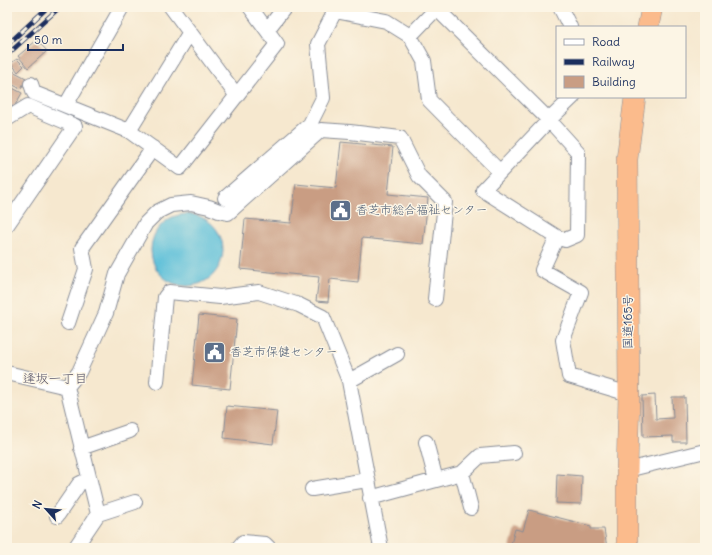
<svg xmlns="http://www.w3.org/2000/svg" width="712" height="555" viewBox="0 0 712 555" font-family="Delius,'Klee One',sans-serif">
<rect width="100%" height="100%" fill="#fcf5e5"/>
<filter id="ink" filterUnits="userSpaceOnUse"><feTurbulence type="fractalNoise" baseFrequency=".025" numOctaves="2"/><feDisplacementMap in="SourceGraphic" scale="8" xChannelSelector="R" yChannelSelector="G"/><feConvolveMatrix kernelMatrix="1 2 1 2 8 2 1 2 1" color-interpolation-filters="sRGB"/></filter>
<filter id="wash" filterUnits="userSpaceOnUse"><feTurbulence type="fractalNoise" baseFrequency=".012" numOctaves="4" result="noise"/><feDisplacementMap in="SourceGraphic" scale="16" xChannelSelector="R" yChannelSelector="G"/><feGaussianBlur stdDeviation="0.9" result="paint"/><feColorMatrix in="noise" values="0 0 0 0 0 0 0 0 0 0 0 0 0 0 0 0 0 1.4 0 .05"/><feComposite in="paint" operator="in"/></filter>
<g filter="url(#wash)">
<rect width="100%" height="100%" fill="#f6e8cf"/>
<path fill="#5bbfd9" stroke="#3b779c" d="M151 250a36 36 0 1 1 72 0a36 36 0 1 1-72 0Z"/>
<g id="blocks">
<path fill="#c99d83" d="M37,40L47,51L28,68L18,56Z
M17,59L24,66L18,72L11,63Z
M7,68L26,78L21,89L7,82Z
M7,85L22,93L14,107L7,103Z
M341,142L393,147L388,194L428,198L423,244L362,238L358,282L330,279L328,302L316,301L319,277L240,269L245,219L291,223L296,184L336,188Z
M199,315L237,319L230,389L192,385Z
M655,395L656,419L673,418L672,397H685L686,442H673V436L643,437L642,396Z
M227,406L277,411L273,444L224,438Z
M557,474L582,476L581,504L556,503Z
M529,510L591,526V529H604L607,548H510L515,529L523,531Z"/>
</g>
</g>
<g filter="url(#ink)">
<use href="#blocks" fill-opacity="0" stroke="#888c96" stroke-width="1"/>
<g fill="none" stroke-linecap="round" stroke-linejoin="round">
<defs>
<path id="minor" d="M171,7L237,96
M330,7L335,11L386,21L410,36L424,61L429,100L500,172
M435,7L549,120L578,152L577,235L565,240L557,237L483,190L549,120L573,97
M560,7L570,27
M267,30L285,7
M410,36L438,7
M31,84L34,93L129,131L180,168L277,44L250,7
M66,105L122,7
M7,119L28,106L75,126L7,225
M129,131L190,32
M225,198L310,124L323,98L318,44L335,11
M557,237L542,270L581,292L563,340L569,376L629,394
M68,323L86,269L82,248L153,148
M7,373L67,387L98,514L75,548
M349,381L397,354
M157,382L165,297L169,292L220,297L259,292L299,305L323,317L349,381L381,548
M67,387L79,372L106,313L117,274L146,223L157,212L171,205L191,203L209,207L219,211L228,213L321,130L350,132L400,138L419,176L445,202L435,299
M426,442L436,480
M81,448L130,431
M627,470L705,451
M462,473L471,508
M312,489L367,480
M370,498L462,473L480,456L514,453
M98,514L135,502
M57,516L79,484L89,479
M238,548L243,542L265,544L269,548"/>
<path id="highway" d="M648,27L652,7
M627,548V470L629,394L627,159L635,97"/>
</defs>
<use href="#minor" stroke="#888c96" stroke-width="16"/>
<use href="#highway" stroke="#888c96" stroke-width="22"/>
<use href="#minor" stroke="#fff" stroke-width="14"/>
<use href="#highway" stroke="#fbbb8c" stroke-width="21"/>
<defs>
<path id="rail" d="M7,45L48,7
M7,55L60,7"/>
</defs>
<use href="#rail" stroke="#1b2f5e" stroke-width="4.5"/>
<use href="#rail" stroke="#fcf5e5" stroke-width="3" stroke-dasharray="9" stroke-linecap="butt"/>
</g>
</g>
<defs>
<symbol id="civic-square" viewBox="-11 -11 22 22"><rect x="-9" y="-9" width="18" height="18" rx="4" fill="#5c6f8a" stroke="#fcf5e5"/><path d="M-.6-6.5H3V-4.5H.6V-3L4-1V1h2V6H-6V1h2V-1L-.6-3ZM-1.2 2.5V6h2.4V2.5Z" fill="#fff"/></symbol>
</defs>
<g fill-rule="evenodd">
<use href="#civic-square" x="328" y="198" width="25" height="25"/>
<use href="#civic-square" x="202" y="340" width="25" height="25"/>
</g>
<g text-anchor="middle" stroke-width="3" stroke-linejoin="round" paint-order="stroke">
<g font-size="12" fill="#4e5e75" stroke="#fcf5e5" text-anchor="start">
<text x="356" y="214">香芝市総合福祉センター</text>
<text x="230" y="356">香芝市保健センター</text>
</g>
<g font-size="12" fill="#1b2f5e" stroke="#fcf5e5">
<text transform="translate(628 322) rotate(-90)" y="4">国道165号</text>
</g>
<g font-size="13" fill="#58566b" stroke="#fcf5e5">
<text x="55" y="383">逢坂一丁目</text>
</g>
</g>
<rect width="712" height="555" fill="none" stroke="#fcf5e5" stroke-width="24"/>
<rect x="556" y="26" width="130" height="72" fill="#fcf5e5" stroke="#a2a6af"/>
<rect x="564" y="39" width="20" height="6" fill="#ffffff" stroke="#a2a6af"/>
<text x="592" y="46" font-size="12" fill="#1b2f5e">Road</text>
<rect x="564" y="59" width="20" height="6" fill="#1b2f5e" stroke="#a2a6af"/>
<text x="592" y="66" font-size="12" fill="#1b2f5e">Railway</text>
<rect x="564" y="76" width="20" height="12" fill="#c99d83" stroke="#a2a6af"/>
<text x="592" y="86" font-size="12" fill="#1b2f5e">Building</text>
<g transform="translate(46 509) rotate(297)" stroke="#fcf5e5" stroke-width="3" paint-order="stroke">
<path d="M0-3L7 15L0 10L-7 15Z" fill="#1b2f5e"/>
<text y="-6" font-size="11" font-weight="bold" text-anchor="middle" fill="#1b2f5e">N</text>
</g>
<path d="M28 44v6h95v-6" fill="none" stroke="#1b2f5e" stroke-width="2"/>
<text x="34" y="44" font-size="12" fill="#1b2f5e" stroke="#fcf5e5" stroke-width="3" paint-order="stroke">50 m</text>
</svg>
